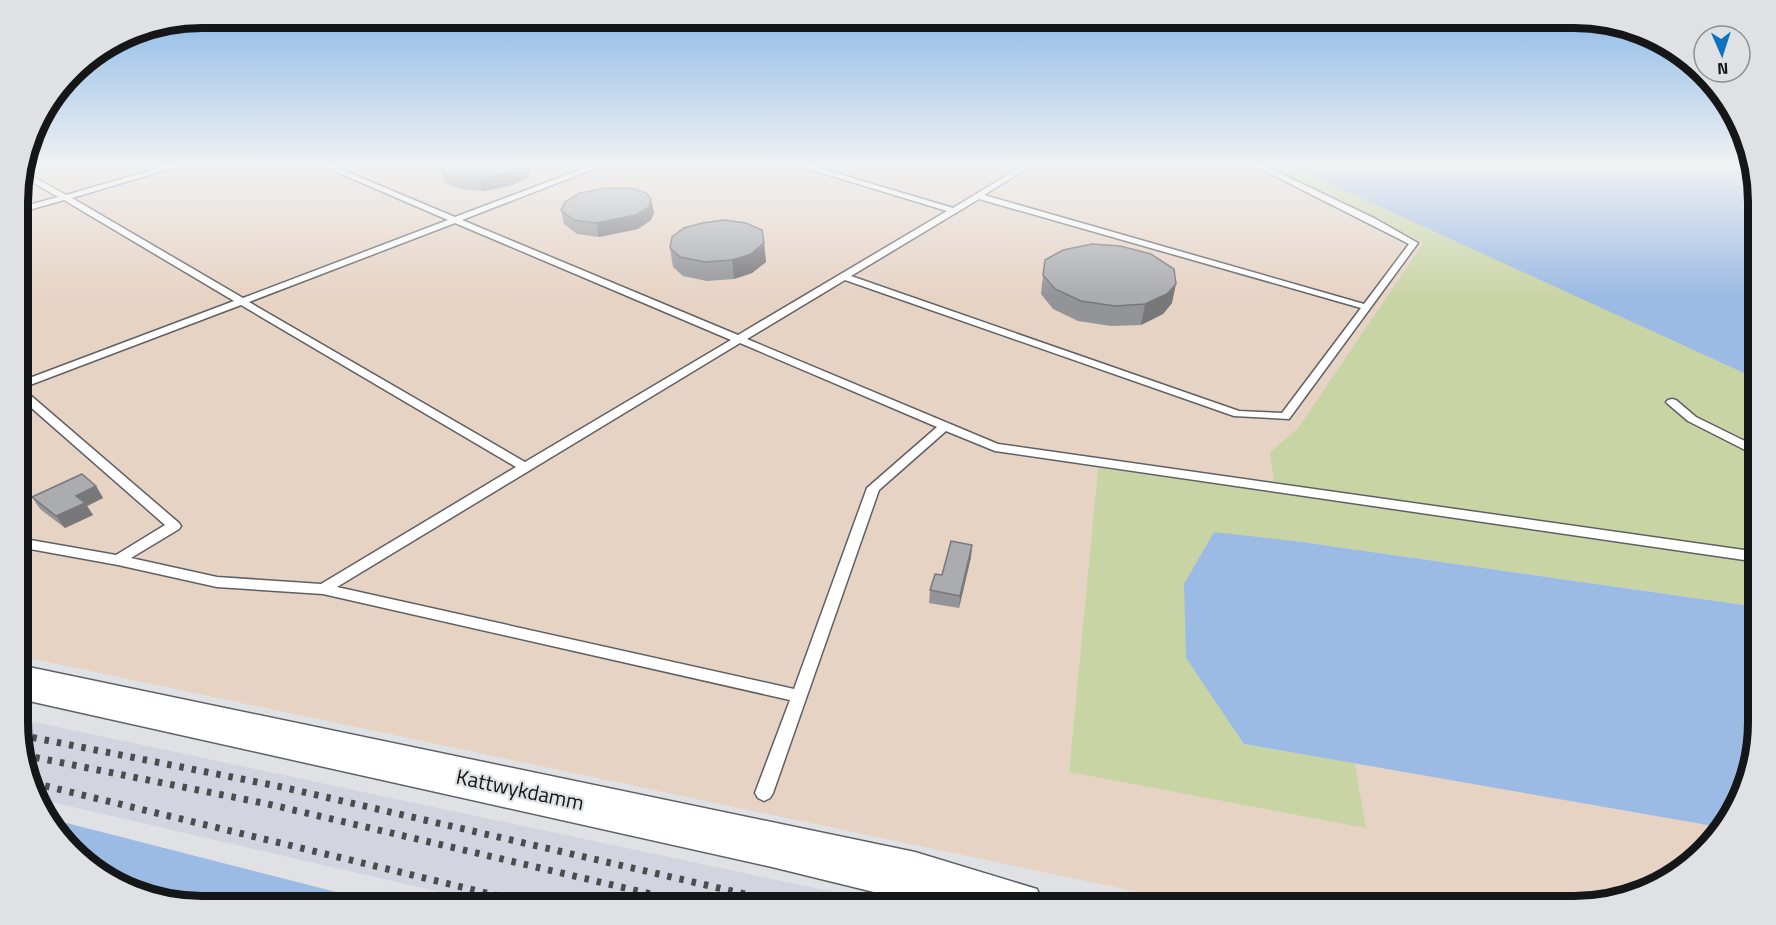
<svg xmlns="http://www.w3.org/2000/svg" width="1776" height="925" viewBox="0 0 1776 925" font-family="'Titillium Web',sans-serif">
<rect width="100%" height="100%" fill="#dfe1e5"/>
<path fill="#d2d5e0" d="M20,719L904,907H504L39,799L20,747Z"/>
<path fill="#e7d3c4" d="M25,167H1262L1425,242L1298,428L1270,452L1276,492L1098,468L1069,772L1366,827L1355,763L1719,827L1676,876L1586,907H1209L19,656L18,190Z"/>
<path fill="#c9d4a5" d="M1262,167H1293L1326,180L1757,379L1758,607L1295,541L1244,744L1355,763L1366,828L1069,772L1098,468L1275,492L1270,452L1298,428L1424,242Z"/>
<path fill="#9cbbe4" d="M1293,167H1752L1756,178L1757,379Z
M1214,532L1295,541L1758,607V723L1739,805L1719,827L1244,744L1186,658L1184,584Z
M47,818L395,907H202L120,888L49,825Z"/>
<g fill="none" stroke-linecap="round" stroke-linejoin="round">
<defs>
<path id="lane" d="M166,166H179L72,198L243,298L448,220L323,166H333L455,217L590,166H601L462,220L738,335L947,211L799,166H812L953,208L1022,166H1031L984,195L1364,304L1409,244L1255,166H1265L1374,218L1418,243L1289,419L1234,416L845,280L747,339L998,444L1758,552V562L995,451L946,431L879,490L773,793L770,798L764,801L758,798L755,793L790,700L323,594L217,587L118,565L19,547V538L116,555L165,525L19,397V382L234,301L64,200L18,213V208L58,197L22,176L23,171L66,195ZM979,199L1361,308L1282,413L1239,411L851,276ZM455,223L731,340L525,462L249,302ZM241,305L516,467L321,584L217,577L131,558L179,529L181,526L179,523L22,388ZM740,343L937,427L867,488L794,689L337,587Z
M1672,399L1676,400L1696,417L1757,447V456L1688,421L1668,404L1666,402L1668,400Z"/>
<path id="secondary" d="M19,665L915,852L1037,889L1044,907H935L772,867L20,699Z"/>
</defs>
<use href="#lane" stroke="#5f6063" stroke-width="3"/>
<use href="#secondary" stroke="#5f6063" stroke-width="3"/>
<use href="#lane" fill="#fff" fill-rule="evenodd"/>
<use href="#secondary" fill="#fff" fill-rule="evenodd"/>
<path stroke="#4b4c4e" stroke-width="7" stroke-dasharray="4.5 8" stroke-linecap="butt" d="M20,735L282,787L801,907
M23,755L268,804L706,907
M33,783L544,907"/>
</g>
<path fill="#939497" d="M531,170L526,179L510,186L483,191L465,190L445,184L441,171Z
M651,199L654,213L651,220L638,229L599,237L577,234L564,224L561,210Z
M764,243L766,262L752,273L734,279L707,281L683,276L673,267L670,248Z
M1043,275L1172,303L1163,314L1141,325L1111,326L1078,321L1053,309L1041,294Z
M96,486L103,498L87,506L93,515L65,528L40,509L32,497Z
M972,545L971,557L959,608L929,603L930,590L942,575Z"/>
<path fill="#78787b" d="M522,166H530L531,170L526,179L510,186L483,191L479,178Z
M651,199L654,213L651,220L638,229L599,237L596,223Z
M764,243L766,262L752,273L734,279L732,260Z
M1176,284L1172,303L1163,314L1141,325L1145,304Z
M19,478L27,489L19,492Z
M96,486L103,498L87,506L93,515L65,528L56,516L76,496Z
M972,545L971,557L959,608L960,596Z"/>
<path fill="#abacb0" stroke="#78787b" stroke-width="1.5" d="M445,166H522L507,173L479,178L461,177L441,171Z
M606,188H631L646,193L651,199L649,207L636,215L596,223L574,220L561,210L565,202L580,193Z
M724,220L746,223L762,230L764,243L751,254L732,260L705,262L680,257L670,248L672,237L684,228L702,223Z
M1092,244L1120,246L1151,254L1174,269L1176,284L1167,294L1145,304L1115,306L1081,301L1055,289L1043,275L1045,260L1063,250Z
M82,474L96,486L76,496L85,503L56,516L32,497Z
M951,541L972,545L960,596L930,590L935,574L942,575Z"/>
<linearGradient id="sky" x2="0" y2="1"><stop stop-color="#89b7e6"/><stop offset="0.56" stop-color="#f1f2f3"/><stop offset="1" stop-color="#f1f2f3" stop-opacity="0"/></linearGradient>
<rect width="1776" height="296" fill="url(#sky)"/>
<g text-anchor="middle" stroke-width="4.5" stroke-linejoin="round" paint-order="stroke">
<g font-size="21" fill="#151617" stroke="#dfe1e5">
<text transform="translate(520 790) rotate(12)" y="7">Kattwykdamm</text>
</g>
</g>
<path d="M0 0H1776V925H0ZM202 28H1574A174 174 0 0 1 1748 202V722A174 174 0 0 1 1574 896H202A174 174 0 0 1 28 722V202A174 174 0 0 1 202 28Z" fill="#dfe1e5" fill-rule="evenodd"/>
<path fill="none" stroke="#151617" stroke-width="8" d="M202 28H1574A174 174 0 0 1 1748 202V722A174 174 0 0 1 1574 896H202A174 174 0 0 1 28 722V202A174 174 0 0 1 202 28Z"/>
<g transform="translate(1722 54) rotate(177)"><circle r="28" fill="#dfe1e5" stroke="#8e9093" stroke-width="1.5"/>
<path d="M0-4.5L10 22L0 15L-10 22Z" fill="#1072be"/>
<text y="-9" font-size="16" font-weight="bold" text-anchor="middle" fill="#151617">N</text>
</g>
</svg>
